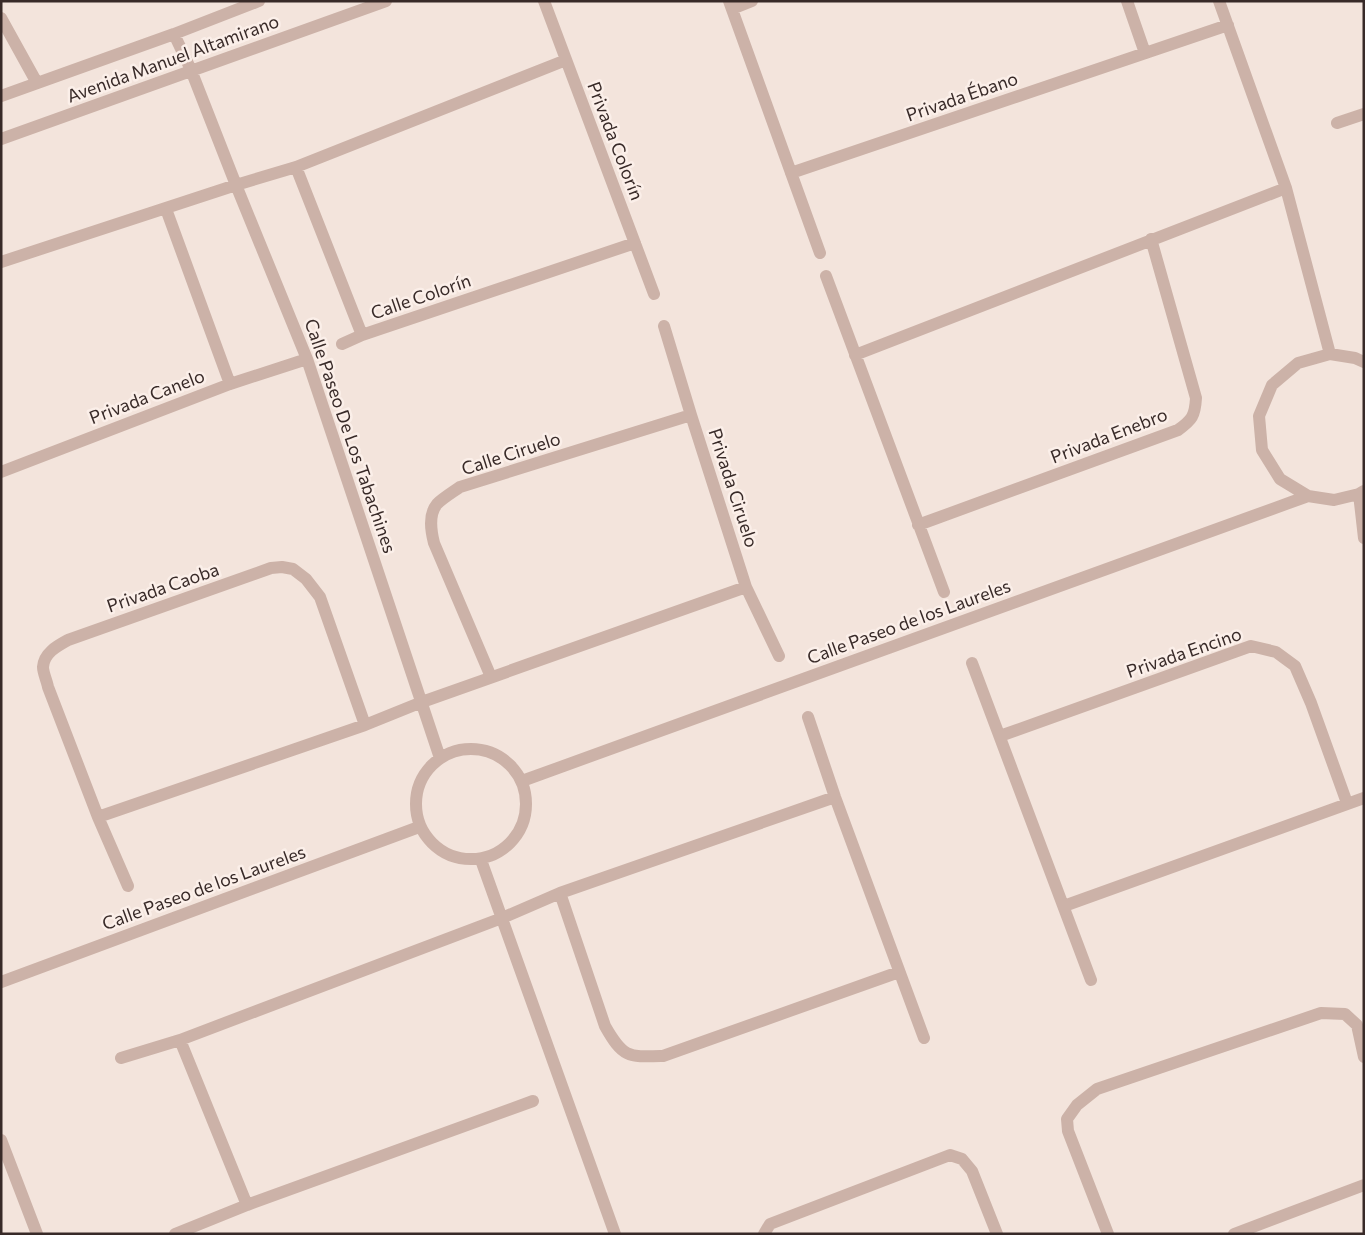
<svg xmlns="http://www.w3.org/2000/svg" width="1365" height="1235" viewBox="0 0 1365 1235" font-family="Commissioner,sans-serif">
<rect width="100%" height="100%" fill="#f3e4dc"/>
<g fill="none" stroke-linecap="round" stroke-linejoin="round">
<path stroke="#ccb2a8" stroke-width="12" d="M544,1L654,294
M729,1L820,253
M1127,1L1145,53
M1219,1L1286,188L1330,354
M732,9L752,1
M1,18L37,83
M174,34L191,70L236,185L307,359L440,758
M1,96L174,34L259,1
M1337,123L1364,114
M1,139L386,1
M296,167L362,335
M791,173L1228,25
M166,209L230,384
M1,262L236,185L296,167L566,60
M826,276L944,592
M664,326L691,415L746,587L779,656
M342,344L362,335L635,243
M855,355L1286,188
M1364,362L1355,358L1330,354L1298,363L1272,385L1259,416L1262,450L1280,479L1308,496L1334,500L1359,494L1364,491
M1,472L230,384L307,359
M1359,494L1364,538
M918,525L1178,430C1192,420 1195,416 1196,398L1151,239
M972,663L1091,980
M491,677L434,543C431,531 428,515 437,504C443,498 453,492 460,487L691,415
M808,717L835,797L924,1038
M1000,736L1251,646L1276,652L1295,666L1311,703L1347,803
M416 804a55 55 0 1 1 110 0a55 55 0 1 1-110 0Z
M522,781L1308,496
M98,817L365,725L422,702L746,587
M481,860L615,1234
M128,886L98,817L48,687C47,681 43,673 43,667C44,653 57,646 68,640L271,568L282,567L293,569L306,579L320,597L365,725
M560,893L605,1026C623,1058 628,1057 663,1056L899,972
M1064,906L1364,798
M1,982L419,827
M180,1040L247,1205
M121,1058L180,1040L502,918L560,893L835,797
M1,1140L37,1234
M175,1234L247,1205L533,1101
M764,1234L770,1224L950,1155L962,1159L972,1171L997,1234
M1108,1234L1068,1131L1067,1119L1077,1105L1097,1089L1321,1013L1345,1014L1357,1025L1364,1057
M1234,1234L1364,1185"/>
</g>
<g text-anchor="middle" stroke-width="5" stroke-linejoin="round" paint-order="stroke">
<g font-size="18" fill="#382a28" stroke="#fbefe9">
<text transform="translate(173 59) rotate(-20)" y="6">Avenida Manuel Altamirano</text>
<text transform="translate(962 97) rotate(-19)" y="6">Privada Ébano</text>
<text transform="translate(615 141) rotate(69)" y="6">Privada Colorín</text>
<text transform="translate(421 297) rotate(-19)" y="6">Calle Colorín</text>
<text transform="translate(147 397) rotate(-21)" y="6">Privada Canelo</text>
<text transform="translate(350 436) rotate(71)" y="6">Calle Paseo De Los Tabachines</text>
<text transform="translate(1109 436) rotate(-21)" y="6">Privada Enebro</text>
<text transform="translate(511 454) rotate(-18)" y="6">Calle Ciruelo</text>
<text transform="translate(733 488) rotate(72)" y="6">Privada Ciruelo</text>
<text transform="translate(163 588) rotate(-19)" y="6">Privada Caoba</text>
<text transform="translate(909 622) rotate(-20)" y="6">Calle Paseo de los Laureles</text>
<text transform="translate(1184 653) rotate(-19)" y="6">Privada Encino</text>
<text transform="translate(204 888) rotate(-20)" y="6">Calle Paseo de los Laureles</text>
</g>
</g>
<rect width="1365" height="1235" fill="none" stroke="#382a28" stroke-width="5"/>
</svg>
